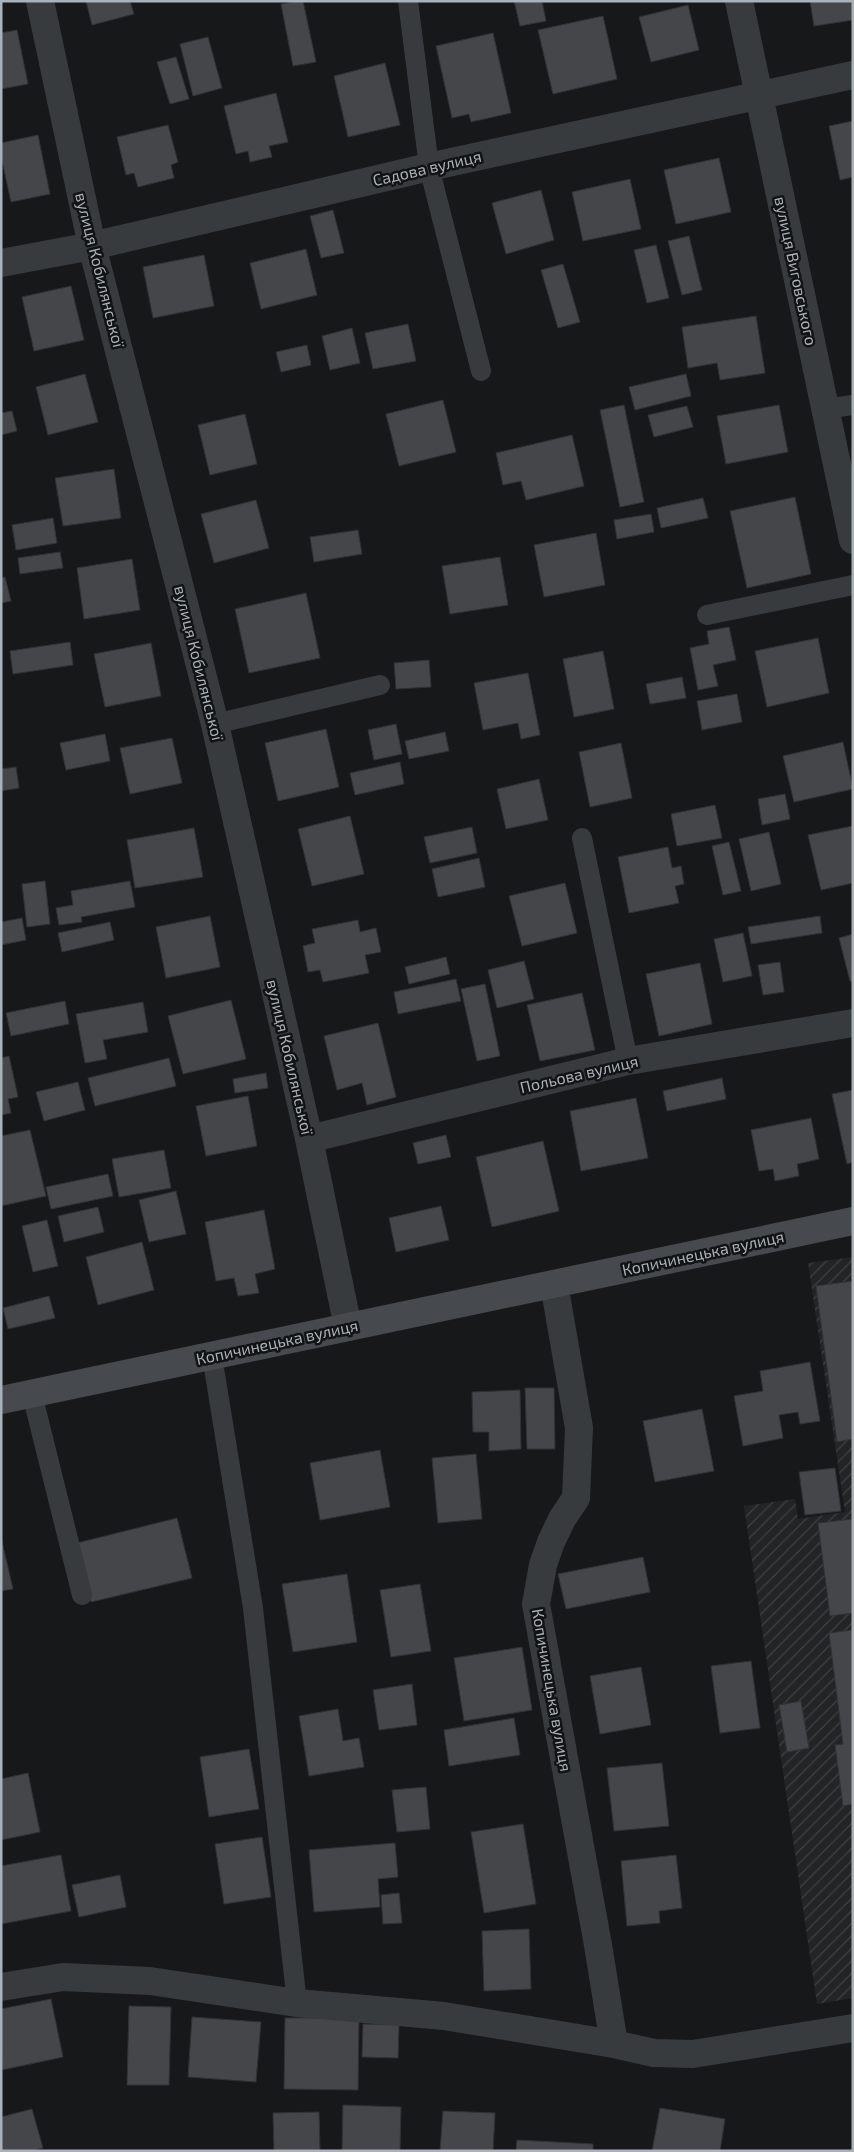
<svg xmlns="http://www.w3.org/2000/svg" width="854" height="2152" viewBox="0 0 854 2152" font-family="'Exo 2',sans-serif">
<defs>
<pattern id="industrial-furrows" width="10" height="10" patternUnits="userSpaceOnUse" patternTransform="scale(1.25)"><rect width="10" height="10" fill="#232426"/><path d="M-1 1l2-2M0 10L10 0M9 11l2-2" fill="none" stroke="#404143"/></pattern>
</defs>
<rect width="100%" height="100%" fill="#171819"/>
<path fill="url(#industrial-furrows)" d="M853,1257V1998L817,2004L744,1506L795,1499L798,1519L845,1512L808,1263Z"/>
<path fill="#444649" stroke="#313235" d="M86,1H130L134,14L92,25Z
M297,1H303L316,62L293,66L281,4Z
M514,1H542L546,21L520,26Z
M810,1H853V20L814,26Z
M688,5L699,50L651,62L639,17Z
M603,16L617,79L553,94L538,30Z
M17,30L28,84L1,89V33Z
M493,33L511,113L471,122L469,114L452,118L436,46Z
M208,37L222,88L193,96L180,44Z
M176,57L189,99L170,104L157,62Z
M385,63L400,125L348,137L334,76Z
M276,93L288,142L269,146L272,157L250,162L248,151L236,154L224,106Z
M853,121V177L840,180L829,126Z
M168,125L178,162L171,165L174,178L138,187L134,173L126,175L117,137Z
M38,135L50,194L11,202L1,156V143Z
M719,158L731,212L676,224L664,170Z
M630,179L641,229L583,241L572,192Z
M541,190L554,240L506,254L492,203Z
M333,210L344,253L321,258L310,216Z
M689,236L702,290L682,295L668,241Z
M656,245L669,298L647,303L634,250Z
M306,249L317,295L261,309L250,263Z
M204,255L214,306L153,318L143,267Z
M563,264L580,322L558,328L541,270Z
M71,286L84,340L34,351L22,297Z
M756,316L765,373L720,380L717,363L688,368L682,327Z
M408,324L416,361L373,369L365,333Z
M352,328L360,363L330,370L322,336Z
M307,345L311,365L281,372L276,352Z
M85,374L98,422L48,435L36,387Z
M686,374L691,396L635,410L629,387Z
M443,400L456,452L399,466L386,414Z
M624,405L644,502L620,507L600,410Z
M779,405L788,452L726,464L717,416Z
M687,406L693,427L654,437L648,415Z
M12,411L17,431L1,435V413Z
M245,414L257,464L210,475L198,425Z
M572,435L584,486L526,500L521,481L503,485L496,453Z
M114,469L121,518L63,526L55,478Z
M795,497L811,574L747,588L730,511Z
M703,498L708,518L661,528L657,508Z
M256,500L269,548L214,563L201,514Z
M651,514L654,532L617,539L614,520Z
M53,518L57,543L16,550L12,525Z
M358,530L362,554L314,562L310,537Z
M596,533L605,585L544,597L534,545Z
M60,552L63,568L20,574L18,558Z
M500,557L508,605L450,614L442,566Z
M132,559L140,610L84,619L77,568Z
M5,577L11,601L1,603V578Z
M306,593L320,658L249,673L235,609Z
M729,627L736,660L713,665L718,686L698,690L690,648L709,644L707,631Z
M818,638L829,693L767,707L755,651Z
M70,642L73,665L13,674L10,651Z
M151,643L161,696L105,707L94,654Z
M603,651L614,709L574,717L563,659Z
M429,660L431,687L396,689L394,663Z
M528,673L540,735L521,739L518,723L483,730L474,683Z
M682,677L686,698L650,704L646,684Z
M737,694L742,722L702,730L697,701Z
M396,724L402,754L374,760L368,730Z
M326,729L339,787L278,801L265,743Z
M445,732L449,751L409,759L405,741Z
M105,734L110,761L66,770L60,743Z
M172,738L182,783L130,794L120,748Z
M843,742L853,789L794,802L783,756Z
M621,743L632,798L590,807L579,752Z
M400,762L404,784L355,795L350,773Z
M16,767L19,788L1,791V769Z
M539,779L548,820L506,829L497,789Z
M785,794L790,819L762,825L758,799Z
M715,805L722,838L677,846L671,814Z
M350,816L364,874L312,886L298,829Z
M853,826V883L821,890L808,835Z
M472,827L477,853L430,863L424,837Z
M194,828L203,877L135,888L127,840Z
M769,832L781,884L751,891L739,839Z
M729,842L741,891L723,895L712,846Z
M668,847L672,868L681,866L684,884L675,886L679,903L629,913L618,857Z
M479,858L485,887L438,897L432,869Z
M45,881L50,924L27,927L22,884Z
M130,881L135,907L81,917L82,922L59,925L56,908L73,905L71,891Z
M565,883L577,933L522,946L509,896Z
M210,916L220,967L166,978L156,927Z
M820,916L822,933L751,944L748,927Z
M22,918L26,940L1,945V922Z
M358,920L360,932L376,928L381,952L365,955L369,973L323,982L320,970L308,972L303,946L315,943L312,929Z
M110,922L114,940L62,952L58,933Z
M743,933L752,976L723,982L714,939Z
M853,934V981H850L839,938Z
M446,957L450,974L409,984L405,967Z
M524,961L534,999L497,1008L488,970Z
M780,962L784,992L763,995L758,965Z
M700,963L712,1024L659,1036L646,974Z
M456,979L461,1001L398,1014L394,992Z
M485,984L500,1056L477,1061L461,989Z
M582,993L595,1050L540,1061L527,1005Z
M231,1000L246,1059L183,1074L168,1016Z
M65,1001L69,1024L11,1036L6,1013Z
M143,1002L148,1032L103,1040L107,1059L85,1063L76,1014Z
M378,1023L396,1097L367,1105L362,1083L337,1090L324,1036Z
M9,1056L18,1097L8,1099L11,1113L1,1115V1058Z
M169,1058L176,1086L95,1106L88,1078Z
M266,1073L268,1088L235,1093L233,1079Z
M722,1078L726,1099L667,1111L663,1091Z
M78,1082L85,1110L44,1121L36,1092Z
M853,1090V1162L847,1164L832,1094Z
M248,1096L257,1146L206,1156L196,1106Z
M636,1098L648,1158L581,1171L570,1111Z
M811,1118L819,1159L797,1164L799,1176L775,1181L773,1169L759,1171L751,1130Z
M30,1130L46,1196L1,1206V1136Z
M446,1135L451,1157L418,1164L413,1143Z
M543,1141L559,1211L492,1227L476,1157Z
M164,1150L171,1188L119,1197L112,1159Z
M108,1174L113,1196L51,1209L46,1187Z
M176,1191L186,1234L149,1242L139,1200Z
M441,1206L449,1240L396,1252L389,1218Z
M98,1207L104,1232L64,1242L58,1216Z
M264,1210L275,1269L255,1274L259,1293L238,1296L234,1278L216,1281L205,1222Z
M47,1220L58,1266L33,1272L22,1226Z
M142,1242L154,1290L98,1305L86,1257Z
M853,1281V1439L837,1442L816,1286Z
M49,1296L55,1318L8,1329L3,1308Z
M810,1362L820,1421L800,1424L798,1412L779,1415L783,1438L743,1446L734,1396L763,1391L760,1371Z
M525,1388H554L555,1449H527Z
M520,1390L521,1449L489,1451V1432H473L472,1392Z
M702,1409L714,1471L655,1482L643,1421Z
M380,1450L390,1507L320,1520L310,1463Z
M476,1454L482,1519L438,1523L432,1458Z
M835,1468L841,1511L805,1515L799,1472Z
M177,1518L192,1578L91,1602L77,1543Z
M853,1519V1613L830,1616L818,1523Z
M1,1537L13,1589L1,1591Z
M643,1557L650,1592L566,1609L558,1574Z
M347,1574L357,1642L293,1652L282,1584Z
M420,1584L431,1651L391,1657L380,1590Z
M853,1630V1804L843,1806L835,1745L843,1744L829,1633Z
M522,1647L532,1710L464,1721L454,1658Z
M751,1661L760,1728L720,1733L711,1666Z
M641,1667L651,1725L600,1734L590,1676Z
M412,1684L417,1725L379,1730L373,1690Z
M801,1701L809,1748L787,1752L779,1705Z
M338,1709L343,1741L359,1738L364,1767L309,1776L299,1716Z
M514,1718L520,1755L449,1766L444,1730Z
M249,1749L259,1809L209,1817L200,1757Z
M662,1763L669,1826L614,1831L607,1768Z
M28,1773L40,1832L1,1840V1779Z
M426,1787L430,1829L397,1832L392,1790Z
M523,1824L536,1904L484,1913L471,1832Z
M262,1837L271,1897L224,1904L215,1844Z
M395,1843L398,1877L378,1879L380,1907L314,1912L309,1850Z
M61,1855L71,1911L1,1924V1866Z
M676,1855L682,1908L659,1911L660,1923L627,1926L621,1861Z
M120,1875L126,1907L79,1917L72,1885Z
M399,1893L402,1923L383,1924L381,1895Z
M529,1929L531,1989L484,1991L482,1931Z
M51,1999L63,2057L2,2070L1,2009Z
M129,2006L171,2007L169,2085H127Z
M192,2017L261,2022L256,2082L188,2077Z
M285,2018H359L358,2090L284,2089Z
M363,2024L399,2025L398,2058L362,2057Z
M343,2105L401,2107L400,2151H342Z
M660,2108L725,2119L720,2151H652Z
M32,2109L43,2148L31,2151H1V2117Z
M443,2111L495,2113L493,2151H440Z
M319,2112L320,2151H274L273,2113Z
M517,2140L593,2144V2151H516Z"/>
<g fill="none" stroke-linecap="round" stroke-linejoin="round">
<path stroke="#383b3e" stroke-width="20" d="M408,1L429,167L481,371
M824,409L853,405
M707,615L853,585
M215,724L380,685
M582,838L628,1061
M212,1356L253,1608L297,2003
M32,1394L82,1595"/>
<path stroke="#383b3e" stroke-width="28" d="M40,1L92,246L215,724L309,1139L348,1327
M739,1L853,540
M1,263L92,246L429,167L853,75
M309,1139L628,1061L853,1023
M554,1284L579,1428L576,1498L562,1519L551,1542L543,1565L536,1604L598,1945L614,2044
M1,1987L63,1977L150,1981L297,2003L444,2016L614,2044L654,2053L693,2054L853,2028"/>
<path stroke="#464a4e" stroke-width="28" d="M1,1400L853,1221"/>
</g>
<g text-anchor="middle" stroke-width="5" stroke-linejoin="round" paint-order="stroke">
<g font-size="16" fill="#aab2b9" stroke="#121314">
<text transform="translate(427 168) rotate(-13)" y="6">Садова вулиця</text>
<text transform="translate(100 270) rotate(76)" y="6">вулиця Кобилянської</text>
<text transform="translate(796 271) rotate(78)" y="6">вулиця Виговського</text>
<text transform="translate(199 663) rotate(76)" y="6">вулиця Кобилянської</text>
<text transform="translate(290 1057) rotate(77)" y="6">вулиця Кобилянської</text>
<text transform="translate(579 1074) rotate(-13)" y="6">Польова вулиця</text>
<text transform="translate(703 1253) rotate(-12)" y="6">Копичинецька вулиця</text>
<text transform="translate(277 1342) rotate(-12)" y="6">Копичинецька вулиця</text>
<text transform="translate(552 1690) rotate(80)" y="6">Копичинецька вулиця</text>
</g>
</g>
<rect width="854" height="2152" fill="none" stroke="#aab2b9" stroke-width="5"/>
</svg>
